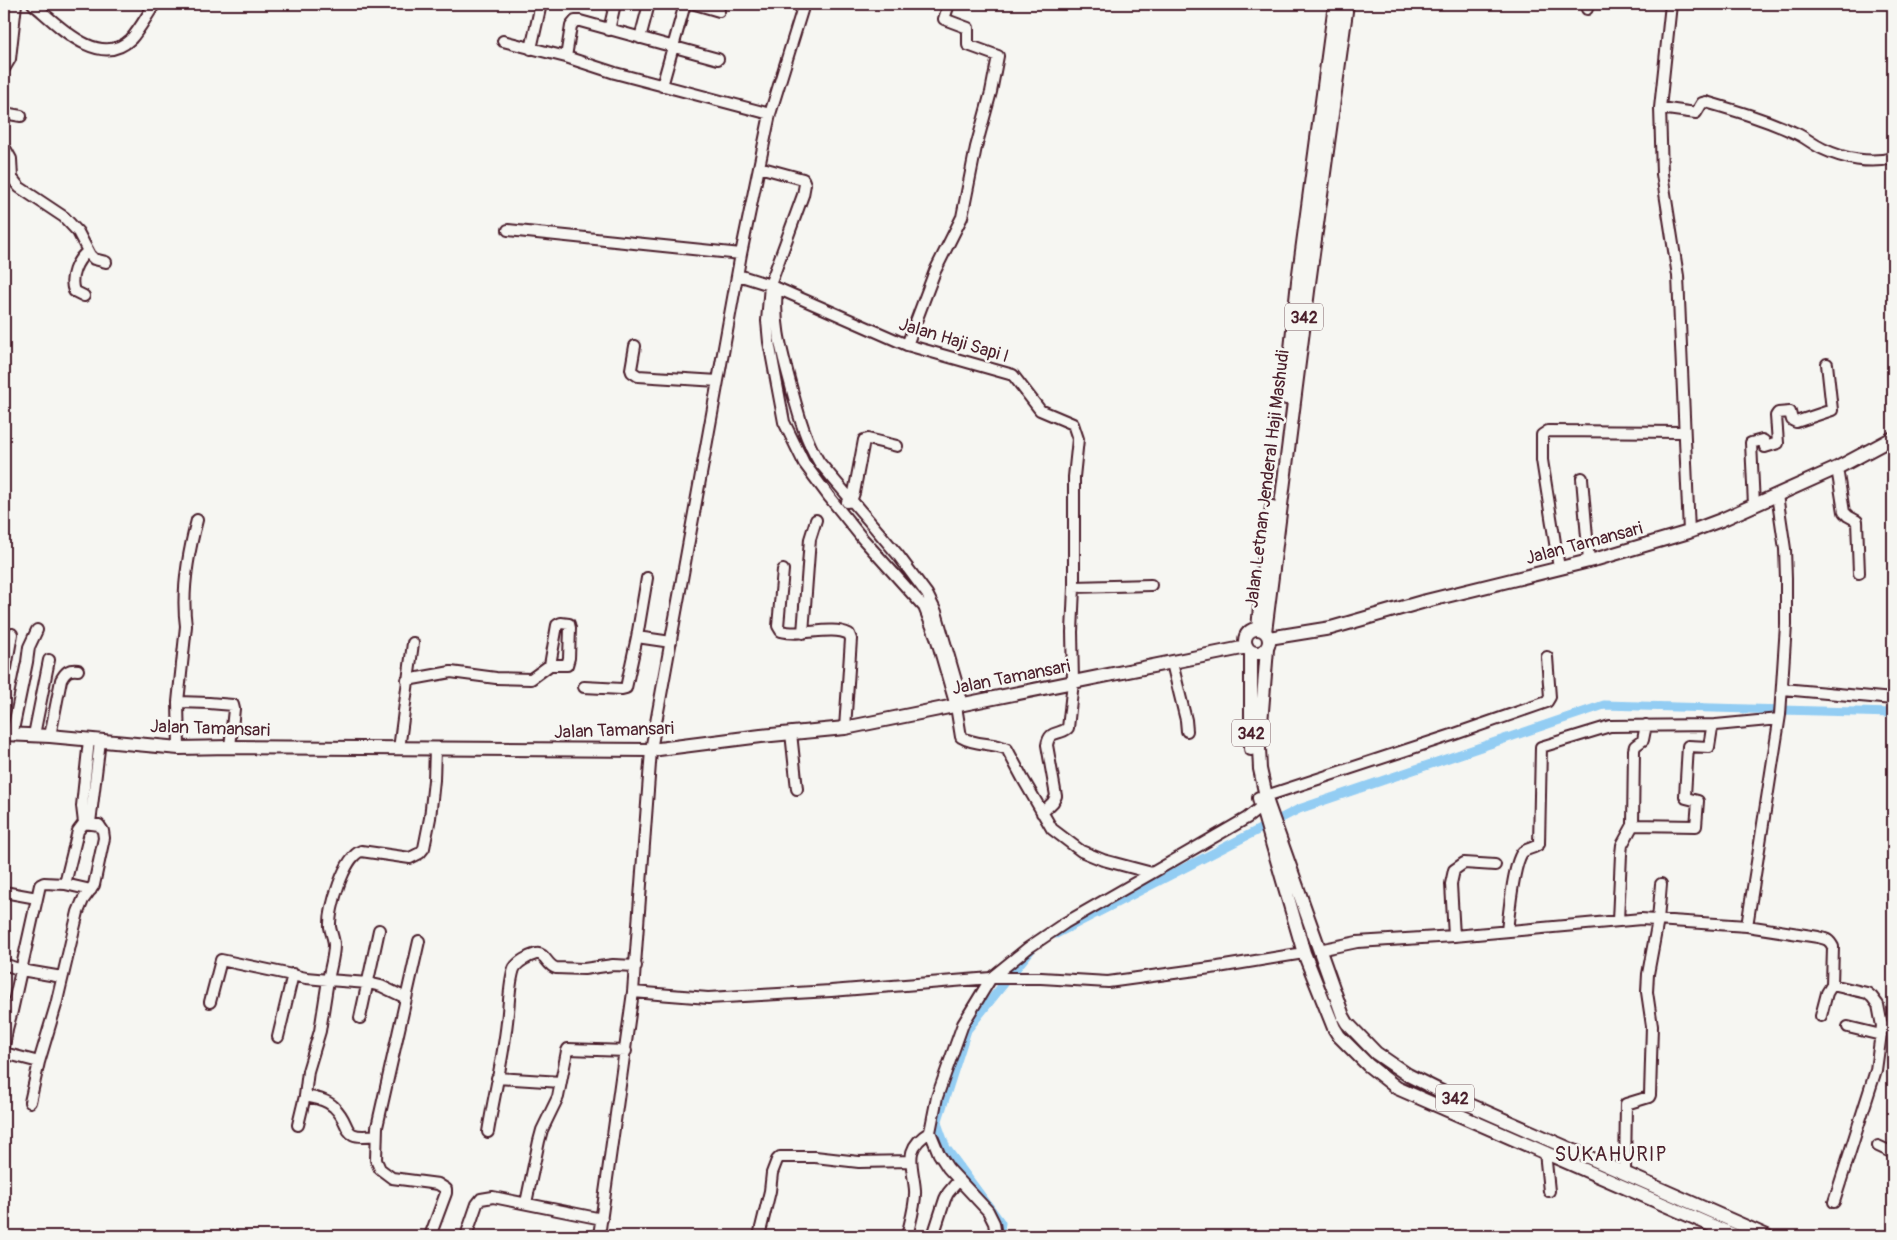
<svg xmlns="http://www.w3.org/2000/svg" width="1897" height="1240" viewBox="0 0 1897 1240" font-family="Pangolin,sans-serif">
<rect width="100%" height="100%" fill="#f6f6f2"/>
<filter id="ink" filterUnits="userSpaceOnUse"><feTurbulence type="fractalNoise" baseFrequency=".02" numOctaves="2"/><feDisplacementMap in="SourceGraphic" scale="10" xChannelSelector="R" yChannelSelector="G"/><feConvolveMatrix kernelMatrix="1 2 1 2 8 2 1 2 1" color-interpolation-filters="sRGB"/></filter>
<g filter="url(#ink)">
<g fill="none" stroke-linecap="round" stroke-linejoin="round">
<path stroke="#93cdf3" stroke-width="9" d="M1056,934L1299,809L1604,705L1893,713
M999,1236L1001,1223L946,1148L937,1123L967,1030L1034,946"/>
<defs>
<path id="minor" d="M33,4C57,24 99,70 131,39C140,29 147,15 155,4
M695,4L719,11
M1671,4L1660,108L1662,174L1678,276L1689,532
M1587,9L1588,4
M609,30L615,4
M640,38L649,4
M503,41L566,57L615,73L770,114
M531,49L541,4
M566,57L571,26L575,21H580L718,59
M4,69L10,59L16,4
M662,86L685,4
M1660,108L1696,113L1702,103L1706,102C1737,111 1764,119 1793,132C1804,136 1812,144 1823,149C1844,159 1870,164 1893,158
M4,113L21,116
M4,149L6,150L11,159L12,178L19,187L64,217L78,232L90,255L94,259L106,262
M759,167L803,179L805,184L803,195L770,285L767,321L769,342L784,422L804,463L830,498L862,538L924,607L936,637L956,706L961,737C976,746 992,742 1007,749L1023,779L1052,829L1081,851L1103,860L1152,873L1247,818L1261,807
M508,230L741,254
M738,275L770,285L907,345L1013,375L1040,410L1073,424L1078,439L1074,477V587L1072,632L1073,682L1068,728C1058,736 1050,729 1047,745L1056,796L1053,802L1042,813
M777,289C773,326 783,355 792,390C799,416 805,439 819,462L898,555L927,594L936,612L963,705
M84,296L74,291C69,278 76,261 87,252
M907,345L935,271L962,217L976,147L991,92L998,56L968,45V28L944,19L949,4
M635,346L631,369L632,372L638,376L718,381
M1837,468L1844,512L1848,516L1857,521L1859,573
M1582,478L1589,561
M847,502L851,501L854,493L864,440L868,439L897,446
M1754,505L1751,443L1762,440L1764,441L1765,447L1778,443L1776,416L1778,413L1790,412L1792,420L1796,422L1832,410L1827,364
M1559,568L1542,460V435L1548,431L1684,432
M783,570L778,626L781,631C802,637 830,625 849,634L851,639L845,728
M1074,587L1151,585
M803,633L810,539L816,520
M637,637L671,642
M1172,663L1186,720L1187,731
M4,670L6,668L12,634
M407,680L451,672L496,678L531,679L550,665L557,625L561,623L569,624L570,628L569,658L567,665H550
M584,687L622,689L626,688L637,637L647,578
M1783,689L1893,699
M178,702L209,703L233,705L234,709L230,747
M791,733L797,789
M12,735L27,662L29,647L37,630
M34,735L49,660
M50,736L61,680C66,671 69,669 78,670
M179,748L178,702L186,626C181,591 188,554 197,520
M399,749L413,643
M1266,796L1452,735L1547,702L1550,697L1547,657
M90,823L100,741
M1633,825L1696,826L1698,801L1686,798L1685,796L1688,746L1709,747L1712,728L1716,725L1779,719
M65,884L91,890
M4,892L37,898
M1618,921L1621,854L1622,845L1633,825L1634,750L1635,746L1643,740L1646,725
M1747,926L1780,715L1786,625V579L1785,549L1777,495
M1507,931C1509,914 1513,866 1522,853C1526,848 1534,849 1539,844L1541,747L1610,726L1716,725
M1454,936L1451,884L1454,870L1464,863L1495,865
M419,941L377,1127L376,1160L380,1169L392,1178L438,1184L446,1189V1193L430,1236
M1319,950L1357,942L1454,936L1641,919L1747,926L1818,937C1826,939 1829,939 1833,947L1832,985L1827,993L1821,1016
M4,964L21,970L62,977
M1832,985L1867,993L1872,997L1878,1005L1882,1026L1893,1030
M633,992L708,998L831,991L991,978H1041L1108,982L1218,967L1304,953
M406,998L381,986L368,983L328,980C330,969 334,957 334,945C334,939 331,933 330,927C329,909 344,857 361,851L410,858L420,853L424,848L430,818L434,780L435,749
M210,1002L221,960L306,978L328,980L320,1031L308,1071L305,1096C314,1098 326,1099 334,1107C354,1126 338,1140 376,1135
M360,1018L379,930
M1848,1027L1881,1035
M4,1028L7,1029L12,1011L40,885L44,883L65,884L78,831L84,823L82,806L89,740
M278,1037L293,974
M4,1047L7,1029
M4,1053L39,1062
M497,1078L561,1082
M30,1102L39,1062L56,1005L78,912L83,900L94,885L104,838L103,831L99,825L84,823
M298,1125L305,1096
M488,1132C494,1095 503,1059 507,1022C509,1007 509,983 514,969C517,962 529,956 536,954C545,952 547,966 556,968L584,969L613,965L636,966
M1878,1146L1893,1153
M1545,1152L1549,1191
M1625,1172L1626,1104L1649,1097L1650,1095L1652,1026L1647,992L1648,974L1658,920L1661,884
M1834,1202L1876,1070L1882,1026
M526,1203L539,1141L542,1130L558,1097L567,1051L568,1049L626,1051
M466,1236L477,1204L481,1199L493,1197L602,1219
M599,1236L633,992L651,750L741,254L770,114L804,4
M759,1236L770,1191L772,1173L777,1160L780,1157H815L859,1162L910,1161
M907,1236C910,1222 916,1205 915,1190C913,1164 902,1149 930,1132
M933,1236L945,1199L948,1193L958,1181
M996,1236L994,1223L988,1211L948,1168L939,1154L930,1132L937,1097L963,1024L991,978L1028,948L1065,923L1152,873"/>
<path id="major" d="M1286,398L1298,281L1335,4
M1245 641a12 12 0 1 1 24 0a12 12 0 1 1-24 0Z
M1258,629L1264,562L1272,507
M1265,632L1309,283L1347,4
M1269,638L1331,628L1422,602L1597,559L1689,532L1721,520L1837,468L1893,438
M1267,649L1259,748L1260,769L1268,805L1343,1016L1347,1023L1376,1053L1408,1075L1452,1097L1767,1236
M1251,652V749
M4,734L50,736L179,748L230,747L651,750L761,736L845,728L1247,647
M1259,798L1304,953L1334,1028L1339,1036L1368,1065L1397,1088L1736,1236"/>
</defs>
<use href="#minor" stroke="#4a1f2b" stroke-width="14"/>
<use href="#major" stroke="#4a1f2b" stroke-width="16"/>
<use href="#minor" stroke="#f6f6f2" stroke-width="10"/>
<use href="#major" stroke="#f6f6f2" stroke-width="12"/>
</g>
</g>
<g text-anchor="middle" stroke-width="5" stroke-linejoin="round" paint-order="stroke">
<g fill="#f6f6f2" stroke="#7e6067" stroke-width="1">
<rect x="1285" y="303.5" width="38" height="27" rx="4"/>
<rect x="1232" y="719.5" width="38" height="27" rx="4"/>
<rect x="1436" y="1084.5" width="38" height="27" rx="4"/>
</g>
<g font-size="16" font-weight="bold" fill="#4a1f2b">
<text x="1304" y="323">342</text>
<text x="1251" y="739">342</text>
<text x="1455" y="1104">342</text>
</g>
<g font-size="18" fill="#4a1f2b" stroke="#f6f6f2">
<text transform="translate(954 340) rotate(17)" y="6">Jalan Haji Sapi I</text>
<text transform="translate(1267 479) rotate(-83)" y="6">Jalan Letnan Jenderal Haji Mashudi</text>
<text transform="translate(1584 543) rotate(-15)" y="6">Jalan Tamansari</text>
<text transform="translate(1011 677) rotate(-11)" y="6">Jalan Tamansari</text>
<text transform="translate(210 728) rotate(2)" y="6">Jalan Tamansari</text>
<text transform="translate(614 730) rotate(-2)" y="6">Jalan Tamansari</text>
</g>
<g font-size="20" letter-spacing="1" fill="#4a1f2b" stroke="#f6f6f2">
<text x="1611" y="1161">SUKAHURIP</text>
</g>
</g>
<rect width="1897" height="1240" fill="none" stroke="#f6f6f2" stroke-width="20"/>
<rect x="10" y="10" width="1877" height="1220" fill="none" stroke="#4a1f2b" stroke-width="2" filter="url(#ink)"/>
</svg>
